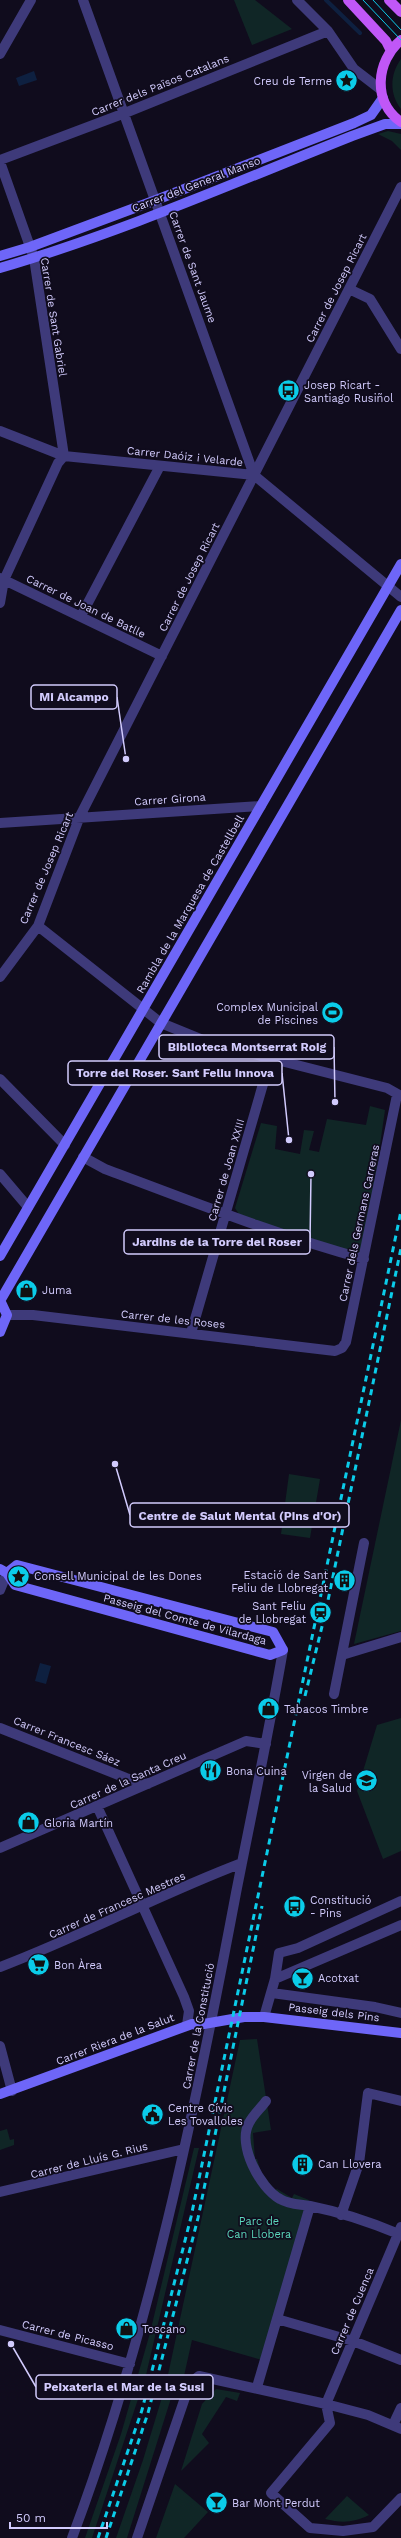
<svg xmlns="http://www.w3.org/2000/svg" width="401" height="2538" viewBox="0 0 401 2538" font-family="'Work Sans',sans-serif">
<rect width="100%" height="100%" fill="#100c1d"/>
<path fill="#102626" d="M234,0H255L292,29L252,45Z
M401,59V109C389,94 390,74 401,59Z
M336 82a10 10 0 1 1 20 0a10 10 0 1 1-20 0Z
M388,131L401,134V150L392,141L378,134Z
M370,1106L385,1110L373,1194L360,1256L240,1216L235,1208L261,1123L277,1126L275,1149L300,1154L304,1130L314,1131L309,1150L319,1152L327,1119L366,1125Z
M401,1420V1631L354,1644Z
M289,1474L320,1479L310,1538L281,1534Z
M401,1718V1851L383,1859L357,1791L377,1725Z
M257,2039L271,2130L253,2133L255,2159H257L261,2172L275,2190L277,2189L292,2198L294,2194L309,2200L262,2360L192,2340L182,2385L172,2395L127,2538H116L143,2460L166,2384L240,2040Z
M7,2129L10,2140L14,2139V2145L0,2150V2131Z
M194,2148H199L146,2375L92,2538H85L121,2434L150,2333Z
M216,2389L240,2393L237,2401L226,2397L202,2434L209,2443L181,2471L202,2404Z
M175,2484L208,2512L184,2538H156Z
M347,2496L369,2515C353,2523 341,2523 325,2519Z"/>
<path fill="#0e2040" d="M34,71L37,80L19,86L16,78Z
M40,1663L51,1666L46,1684L35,1681Z"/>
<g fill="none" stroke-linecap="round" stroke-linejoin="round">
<path stroke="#0e2040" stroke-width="4" d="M326,0L360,33"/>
<path stroke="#3e3a7a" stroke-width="10" d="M83,0L254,475
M297,0L328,31L354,69L380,89
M0,54L31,0
M0,160L125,113L328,31
M0,162L34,258L64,456
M349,289L370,299L401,349
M0,431L64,456L254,475L401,597
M0,578L162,656
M0,603L4,580L58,463L64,456
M81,616L160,466
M0,823L261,806
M38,926L161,1023L210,1043L387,1088L401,1096
M0,977L38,926L80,816L401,187
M0,1079L65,1145
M83,1157L105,1169C191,1201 276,1235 364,1259
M0,1174L28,1207
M7,1315H33L335,1351L342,1348L346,1342L397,1095
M191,1333L270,1060
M0,1590L7,1573
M342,1655L401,1637
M334,1694L364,1543
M0,1728L126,1778L148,1784
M97,1806L184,1997L189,2011L187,2025
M0,1848L246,1741L266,1744
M0,1967C82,1936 160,1894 242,1863
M275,1979L401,1925
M272,1993L375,2007L401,2013
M264,2017L275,1979L279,1953L298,1948L401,1901
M0,2046L12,2091
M266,2101C261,2108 253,2115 249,2123C237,2145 260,2188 280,2199C290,2205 300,2204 310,2206C340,2212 373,2223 401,2235
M0,2192L184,2149
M341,2215L359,2163L368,2093L401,2101
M401,2227L326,2404L330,2423L271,2493L310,2528L343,2531L373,2527L401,2498
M277,2319L353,2341L401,2360
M0,2330L130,2364
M257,2387L310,2206
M393,2425L401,2408
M72,2538C150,2330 195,2111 236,1893C252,1812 269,1731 283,1650
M137,2538L190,2383L199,2376L326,2404L368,2415L401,2429"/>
<path stroke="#6e66f8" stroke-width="10" d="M0,256L30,247L156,200L354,123L371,115L383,98
M0,268C120,233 236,182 352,136L385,124H401
M0,1256L401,564
M0,1300L7,1315L0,1332
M0,1301L401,610
M0,1569L7,1573L15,1585L270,1655L283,1650L273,1632L17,1565L7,1573
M0,2094L192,2024L198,2025L244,2017H264L401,2033"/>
<path stroke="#c057f7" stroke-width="10" d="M348,0L386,41L391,51
M389,0L401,12
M401,40C376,61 372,102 401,122"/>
<path stroke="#0bcce9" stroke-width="1" d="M363,0L401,40
M373,0L401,30"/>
<path stroke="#0bcce9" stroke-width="3" stroke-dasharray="6 5" stroke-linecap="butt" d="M305,1696L326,1610L401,1248
M98,2538L142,2410L191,2217L401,1211
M106,2538L148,2413L198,2218L262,1906"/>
</g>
<defs>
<symbol id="sight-disc" viewBox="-11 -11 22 22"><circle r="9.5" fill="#0bcce9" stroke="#100c1d"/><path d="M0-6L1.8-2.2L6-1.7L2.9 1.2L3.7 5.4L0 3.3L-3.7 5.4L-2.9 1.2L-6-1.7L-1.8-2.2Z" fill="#111"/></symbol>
<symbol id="bus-disc" viewBox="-11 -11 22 22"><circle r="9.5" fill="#0bcce9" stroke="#100c1d"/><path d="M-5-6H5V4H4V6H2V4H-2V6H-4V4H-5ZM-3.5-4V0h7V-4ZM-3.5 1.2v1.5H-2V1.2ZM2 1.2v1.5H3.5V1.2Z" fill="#111"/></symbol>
<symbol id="stadium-disc" viewBox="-11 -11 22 22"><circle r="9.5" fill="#0bcce9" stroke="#100c1d"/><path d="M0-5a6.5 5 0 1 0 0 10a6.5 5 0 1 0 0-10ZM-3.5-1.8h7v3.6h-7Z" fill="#111"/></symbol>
<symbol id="shop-disc" viewBox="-11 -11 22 22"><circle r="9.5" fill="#0bcce9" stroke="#100c1d"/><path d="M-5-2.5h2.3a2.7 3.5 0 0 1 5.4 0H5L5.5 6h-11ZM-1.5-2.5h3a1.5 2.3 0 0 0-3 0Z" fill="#111"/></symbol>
<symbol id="building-disc" viewBox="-11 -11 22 22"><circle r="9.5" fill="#0bcce9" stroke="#100c1d"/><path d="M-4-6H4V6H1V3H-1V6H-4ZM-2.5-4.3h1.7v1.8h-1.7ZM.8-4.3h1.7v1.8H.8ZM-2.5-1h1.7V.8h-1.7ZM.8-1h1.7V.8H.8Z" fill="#111"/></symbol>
<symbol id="station-disc" viewBox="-11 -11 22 22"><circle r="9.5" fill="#0bcce9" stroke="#100c1d"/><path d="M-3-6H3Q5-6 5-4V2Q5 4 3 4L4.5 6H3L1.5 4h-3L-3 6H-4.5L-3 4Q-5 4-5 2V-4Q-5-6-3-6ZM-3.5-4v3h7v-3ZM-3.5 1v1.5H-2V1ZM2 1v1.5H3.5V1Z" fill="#111"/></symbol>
<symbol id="restaurant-disc" viewBox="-11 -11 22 22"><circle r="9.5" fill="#0bcce9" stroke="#100c1d"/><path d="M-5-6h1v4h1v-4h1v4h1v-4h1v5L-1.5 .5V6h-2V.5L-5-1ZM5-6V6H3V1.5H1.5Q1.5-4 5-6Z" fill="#111"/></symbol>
<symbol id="school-disc" viewBox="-11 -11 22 22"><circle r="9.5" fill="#0bcce9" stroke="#100c1d"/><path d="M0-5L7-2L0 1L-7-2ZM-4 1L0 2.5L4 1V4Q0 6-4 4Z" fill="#111"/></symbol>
<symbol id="supermarket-disc" viewBox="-11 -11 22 22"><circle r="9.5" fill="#0bcce9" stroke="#100c1d"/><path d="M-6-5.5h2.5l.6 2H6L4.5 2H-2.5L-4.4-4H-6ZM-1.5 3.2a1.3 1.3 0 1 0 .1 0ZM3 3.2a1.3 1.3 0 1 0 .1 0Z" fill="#111"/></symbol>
<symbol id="bar-disc" viewBox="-11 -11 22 22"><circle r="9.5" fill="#0bcce9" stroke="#100c1d"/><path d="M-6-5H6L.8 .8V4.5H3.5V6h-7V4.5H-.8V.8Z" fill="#111"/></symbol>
<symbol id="civic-disc" viewBox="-11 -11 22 22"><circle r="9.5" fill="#0bcce9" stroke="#100c1d"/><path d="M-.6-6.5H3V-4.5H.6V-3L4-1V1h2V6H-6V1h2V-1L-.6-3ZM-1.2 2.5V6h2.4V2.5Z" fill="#111"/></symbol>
</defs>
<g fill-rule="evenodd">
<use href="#sight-disc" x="334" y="68" width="25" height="25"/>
<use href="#bus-disc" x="276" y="378" width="25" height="25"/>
<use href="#stadium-disc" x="320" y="1000" width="25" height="25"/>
<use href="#shop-disc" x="14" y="1278" width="25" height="25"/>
<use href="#sight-disc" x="6" y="1564" width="25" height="25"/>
<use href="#building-disc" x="332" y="1568" width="25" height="25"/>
<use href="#station-disc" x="308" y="1600" width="25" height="25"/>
<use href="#shop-disc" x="256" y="1696" width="25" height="25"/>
<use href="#restaurant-disc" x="198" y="1758" width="25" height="25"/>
<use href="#school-disc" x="354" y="1768" width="25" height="25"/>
<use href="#shop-disc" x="16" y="1810" width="25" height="25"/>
<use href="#bus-disc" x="282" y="1894" width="25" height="25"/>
<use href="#supermarket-disc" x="26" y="1952" width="25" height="25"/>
<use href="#bar-disc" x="290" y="1966" width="25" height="25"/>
<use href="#civic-disc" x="140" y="2102" width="25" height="25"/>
<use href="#building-disc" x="290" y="2152" width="25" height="25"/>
<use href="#shop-disc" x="114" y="2316" width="25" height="25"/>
<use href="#bar-disc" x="204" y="2490" width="25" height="25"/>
</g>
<g text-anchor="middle" stroke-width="3.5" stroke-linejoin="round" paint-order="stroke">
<g font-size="11" fill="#d2cbfd" stroke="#100c1d" text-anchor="start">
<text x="332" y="85" text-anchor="end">Creu de Terme</text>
<text x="304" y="389">Josep Ricart -<tspan x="304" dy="13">Santiago Rusiñol</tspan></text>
<text x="318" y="1011" text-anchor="end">Complex Municipal<tspan x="318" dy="13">de Piscines</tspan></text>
<text x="42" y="1294">Juma</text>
<text x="328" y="1579" text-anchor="end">Estació de Sant<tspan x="328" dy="13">Feliu de Llobregat</tspan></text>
<text x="34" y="1580">Consell Municipal de les Dones</text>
<text x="306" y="1610" text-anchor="end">Sant Feliu<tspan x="306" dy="13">de Llobregat</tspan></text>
<text x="284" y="1713">Tabacos Timbre</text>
<text x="226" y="1775">Bona Cuina</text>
<text x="352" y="1779" text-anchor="end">Virgen de<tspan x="352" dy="13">la Salud</tspan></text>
<text x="44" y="1827">Gloria Martín</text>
<text x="310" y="1904">Constitució<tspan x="310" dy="13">- Pins</tspan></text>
<text x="54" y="1969">Bon Àrea</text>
<text x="318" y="1982">Acotxat</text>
<text x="168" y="2112">Centre Cívic<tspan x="168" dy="13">Les Tovalloles</tspan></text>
<text x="318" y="2168">Can Llovera</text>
<text x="142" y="2333">Toscano</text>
<text x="232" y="2507">Bar Mont Perdut</text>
</g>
<g font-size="11" fill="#d2cbfd" stroke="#100c1d">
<text transform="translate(160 85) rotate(-22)" y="4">Carrer dels Països Catalans</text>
<text transform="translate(196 184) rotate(-21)" y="4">Carrer del General Manso</text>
<text transform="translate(193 267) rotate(70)" y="4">Carrer de Sant Jaume</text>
<text transform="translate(336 288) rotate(-63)" y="4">Carrer de Josep Ricart</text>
<text transform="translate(54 317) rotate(81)" y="4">Carrer de Sant Gabriel</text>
<text transform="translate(185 456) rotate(6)" y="4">Carrer Daóiz i Velarde</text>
<text transform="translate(189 577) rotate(-63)" y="4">Carrer de Josep Ricart</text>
<text transform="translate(86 606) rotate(26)" y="4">Carrer de Joan de Batlle</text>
<text transform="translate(170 799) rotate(-4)" y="4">Carrer Girona</text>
<text transform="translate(46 868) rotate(-67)" y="4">Carrer de Josep Ricart</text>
<text transform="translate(190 904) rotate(-60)" y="4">Rambla de la Marquesa de Castellbell</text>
<text transform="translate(226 1170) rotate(-74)" y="4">Carrer de Joan XXIII</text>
<text transform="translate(359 1223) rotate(-78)" y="4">Carrer dels Germans Carreras</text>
<text transform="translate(173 1319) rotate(6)" y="4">Carrer de les Roses</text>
<text transform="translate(185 1619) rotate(15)" y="4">Passeig del Comte de Vilardaga</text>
<text transform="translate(67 1741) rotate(22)" y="4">Carrer Francesc Sáez</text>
<text transform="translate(128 1780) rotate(-24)" y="4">Carrer de la Santa Creu</text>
<text transform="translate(117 1905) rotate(-24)" y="4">Carrer de Francesc Mestres</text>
<text transform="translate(334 2012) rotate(7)" y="4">Passeig dels Pins</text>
<text transform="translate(198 2026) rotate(-79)" y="4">Carrer de la Constitució</text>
<text transform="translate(115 2039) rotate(-21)" y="4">Carrer Riera de la Salut</text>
<text transform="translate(89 2160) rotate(-14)" y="4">Carrer de Lluís G. Rius</text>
<text transform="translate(352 2311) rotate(-67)" y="4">Carrer de Cuenca</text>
<text transform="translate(68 2335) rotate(14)" y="4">Carrer de Picasso</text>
</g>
<g font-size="11" fill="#5bd8bc" stroke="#100c1d">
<text x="259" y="2225">Parc de<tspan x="259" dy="13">Can Llobera</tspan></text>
</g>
</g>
<path fill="none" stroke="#d2cbfd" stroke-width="1.5" d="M126 759L117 697M335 1102L334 1047M289 1140L282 1073M311 1174L310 1242M115 1464L130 1515M11 2344L36 2387"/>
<g fill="#d2cbfd" stroke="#100c1d" stroke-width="1.5">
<circle cx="126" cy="759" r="4"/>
<circle cx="335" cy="1102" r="4"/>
<circle cx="289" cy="1140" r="4"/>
<circle cx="311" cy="1174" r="4"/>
<circle cx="115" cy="1464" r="4"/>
<circle cx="11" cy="2344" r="4"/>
</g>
<g fill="#100c1d" stroke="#d2cbfd" stroke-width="1.5">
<rect x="31" y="685" width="86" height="24" rx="4"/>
<rect x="159" y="1035" width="175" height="24" rx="4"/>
<rect x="68" y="1061" width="214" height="24" rx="4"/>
<rect x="124" y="1230" width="186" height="24" rx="4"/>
<rect x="130" y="1503" width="219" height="24" rx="4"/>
<rect x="36" y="2375" width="177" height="24" rx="4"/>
</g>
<g font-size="12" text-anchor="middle" font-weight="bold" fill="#d2cbfd">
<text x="74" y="701">Mi Alcampo</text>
<text x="247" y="1051">Biblioteca Montserrat Roig</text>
<text x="175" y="1077">Torre del Roser. Sant Feliu Innova</text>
<text x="217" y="1246">Jardins de la Torre del Roser</text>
<text x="240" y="1520">Centre de Salut Mental (Pins d'Or)</text>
<text x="124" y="2391">Peixateria el Mar de la Susi</text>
</g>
<path d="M10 2522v6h97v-6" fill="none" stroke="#d2cbfd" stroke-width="2"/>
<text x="16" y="2522" font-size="12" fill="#d2cbfd" stroke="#100c1d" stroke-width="3" paint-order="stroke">50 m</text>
</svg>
